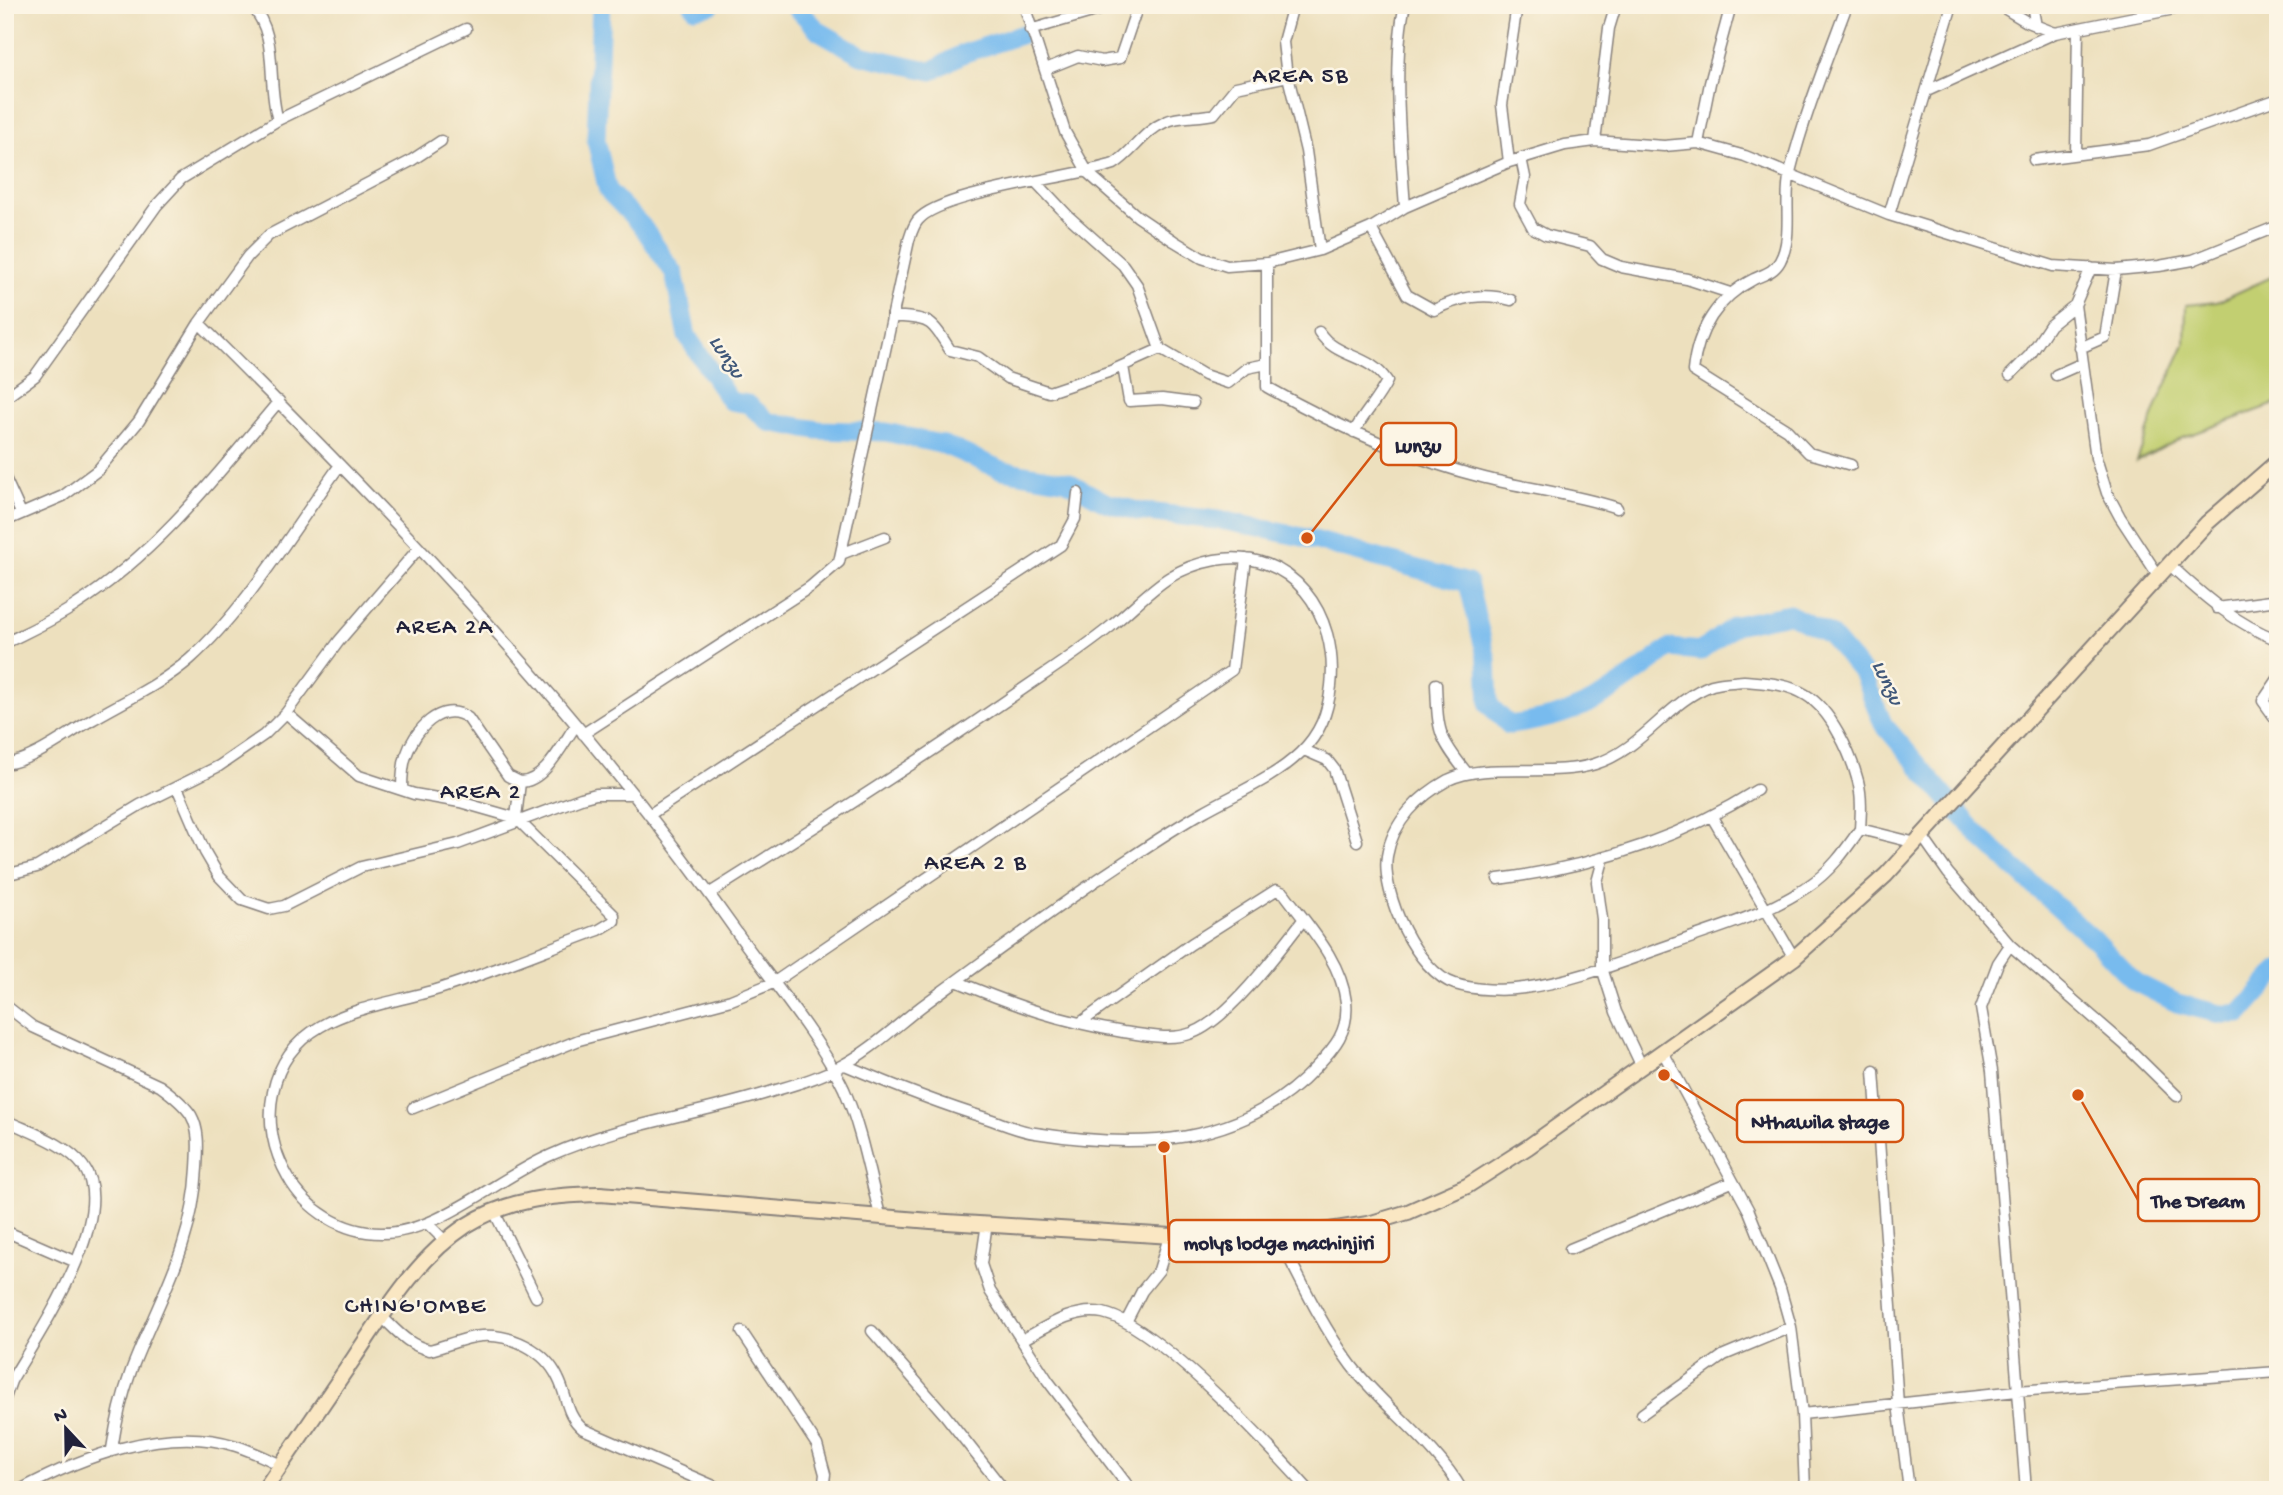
<svg xmlns="http://www.w3.org/2000/svg" width="2283" height="1495" viewBox="0 0 2283 1495" font-family="'Gochi Hand',sans-serif">
<rect width="100%" height="100%" fill="#fcf5e5"/>
<filter id="ink" filterUnits="userSpaceOnUse"><feTurbulence type="fractalNoise" baseFrequency=".0143" numOctaves="2"/><feDisplacementMap in="SourceGraphic" scale="14" xChannelSelector="R" yChannelSelector="G"/><feConvolveMatrix kernelMatrix="1 2 1 2 8 2 1 2 1" color-interpolation-filters="sRGB"/></filter>
<filter id="wash" filterUnits="userSpaceOnUse"><feTurbulence type="fractalNoise" baseFrequency=".00686" numOctaves="4" result="noise"/><feDisplacementMap in="SourceGraphic" scale="28" xChannelSelector="R" yChannelSelector="G"/><feGaussianBlur stdDeviation="1.57" result="paint"/><feColorMatrix in="noise" values="0 0 0 0 0 0 0 0 0 0 0 0 0 0 0 0 0 1.4 0 .05"/><feComposite in="paint" operator="in"/></filter>
<g filter="url(#wash)">
<rect width="100%" height="100%" fill="#ede0be"/>
<path fill="#c2cf71" stroke="#727856" stroke-width="2" d="M2278,274V403L2182,438L2137,461L2160,398L2185,344L2186,305L2217,302Z"/>
<g fill="none" stroke-linecap="round" stroke-linejoin="round">
<path stroke="#78bbee" stroke-width="19" d="M601,5L596,140L608,191L642,226L674,273L687,336L730,401L748,404L769,422L818,430L886,432L944,445L1002,470L1067,481L1105,502L1137,511L1226,521L1307,538L1468,583L1487,660L1489,705L1509,725C1585,716 1611,692 1670,648L1701,651L1735,625L1789,614L1830,635L1863,674L1883,724L1980,837L2099,944L2135,982L2177,1003L2220,1014H2240L2278,971
M693,5L695,8L711,5
M794,5L819,31L861,55L932,71L962,54L1023,34"/>
</g>
</g>
<g filter="url(#ink)">
<g fill="none" stroke-linecap="round" stroke-linejoin="round">
<defs>
<path id="minor" d="M251,5C280,36 266,82 278,120
M861,5H916
M1024,5L1065,132L1088,173L1137,216L1174,241L1202,258L1227,266L1267,263L1320,250L1371,228L1405,207L1509,162L1565,145L1595,141L1664,146L1698,143L1745,156L1889,215L2053,266L2116,270L2159,266L2193,260L2278,226
M1293,5L1283,42L1286,68L1306,151L1320,250
M1405,5C1392,58 1401,151 1405,207
M1847,5C1827,59 1804,116 1790,172C1783,199 1794,236 1780,261C1774,272 1765,274 1754,279C1718,297 1697,330 1693,371L1787,430L1809,453L1851,465
M1999,5L2027,22L2055,33
M2032,5L2036,26
M1030,30L1116,5
M1046,69L1078,56L1102,61L1120,58L1138,5
M1929,90L2055,33L2194,5
M1595,141L1609,28L1616,5
M1698,143L1710,83L1731,5
M2076,154L2078,29
M1521,158L1525,177L1520,204L1533,228L1546,235L1590,246L1602,259L1621,267L1687,279L1730,293
M2034,160L2149,145L2278,99
M1509,162L1502,105L1517,5
M1036,182L1068,216L1123,265L1137,285L1160,349L1204,375L1228,383L1247,368L1267,364
M1889,215L1952,5
M1371,228L1407,295L1434,310C1460,297 1483,292 1511,300
M1267,263V387C1336,426 1408,459 1485,478C1529,489 1574,494 1617,508
M2091,268L2075,305L2096,458L2107,493L2120,517L2158,575
M892,316C930,320 929,316 950,350L978,357L1007,378L1049,392L1111,371L1160,349
M199,323C392,514 581,711 738,934C771,980 821,1040 844,1089C861,1128 869,1174 880,1215
M1319,332C1337,359 1369,353 1387,381C1378,400 1364,413 1354,432
M2080,348L2105,337L2116,270
M1123,366L1129,401L1162,399L1193,403
M2010,375L2030,355L2050,325L2075,305
M2056,375L2083,363
M5,398L35,376L157,205L181,179L278,120L466,29
M5,478L21,513
M5,521L63,496L98,470L139,421L199,323L248,256L269,235L409,162L441,141
M841,554L885,537
M2169,564C2203,596 2234,623 2278,640
M2217,608L2278,600
M5,643C29,631 54,620 76,605C158,552 217,475 279,401
M2278,679L2263,701L2278,722
M1744,681C1766,683 1787,683 1806,695C1831,710 1851,754 1858,781C1862,797 1861,813 1860,829C1845,851 1830,872 1807,887C1768,914 1719,927 1676,943C1626,960 1576,981 1524,988C1504,991 1474,990 1455,984C1417,972 1381,894 1387,856C1393,821 1419,796 1448,780C1486,761 1551,778 1595,764C1642,750 1669,700 1712,685C1722,682 1734,682 1744,681Z
M1436,684C1438,731 1437,736 1467,773
M286,713L359,776L414,794L460,802L516,818L614,915V921L599,930C547,949 497,970 445,987C379,1009 290,1009 273,1092C267,1121 273,1151 288,1177C306,1210 343,1233 381,1233C437,1234 499,1177 551,1155C621,1124 697,1115 770,1092C793,1085 819,1078 841,1066C870,1051 896,1026 922,1006C980,963 1038,921 1097,880C1132,857 1167,832 1203,812C1236,793 1273,779 1300,753C1320,734 1328,713 1331,686C1339,614 1292,547 1215,560C1165,569 1146,598 1110,627C1078,653 1041,676 1007,700C910,767 810,830 710,893
M583,734L810,587L839,562L909,240C911,234 913,226 918,220C942,192 1072,178 1114,164C1133,152 1144,131 1165,122C1180,115 1198,118 1214,114L1236,87L1288,76
M1304,750L1327,760L1334,769L1357,841
M5,764C36,759 64,736 90,721C124,701 160,685 190,659C247,608 295,527 340,465
M177,787L205,852L219,876L242,900L269,909L284,906L361,867L458,844L581,798L596,794H631
M402,790C402,779 402,767 406,756C414,731 441,699 468,718L508,776L520,782C545,782 563,743 576,725
M649,815L1061,545L1075,519L1078,493
M1712,817L1794,958
M516,818L520,782
M1860,829L1916,843
M1922,836L1948,873L2010,945L2124,1044L2177,1096
M1603,860L1597,882L1602,919V968L1616,1012L1642,1067
M5,875L37,867L140,805L219,766L264,735L286,713L339,641L419,548
M1498,879C1591,867 1678,840 1757,790
M2010,945L1998,963L1981,1008L1992,1071L2026,1490
M956,981C1016,1006 1059,1021 1123,1032C1145,1035 1171,1041 1192,1033C1227,1021 1280,950 1303,920
M5,1005L33,1027L160,1086C171,1094 183,1103 191,1115C200,1131 198,1150 197,1168C193,1248 158,1300 131,1371C122,1396 116,1422 112,1449
M1663,1052L1749,1211L1780,1288L1791,1327L1802,1414L1805,1490
M845,1065C892,1085 940,1104 989,1119C1004,1124 1019,1131 1035,1133C1137,1149 1241,1148 1316,1067C1335,1047 1349,1031 1346,1002C1341,960 1308,926 1284,893L1276,890L1191,944L1080,1023
M1874,1071L1898,1404L1909,1490
M413,1108L579,1040L731,1000L773,983L1232,670L1246,559
M5,1120C30,1132 67,1144 83,1166C120,1215 37,1336 11,1381L5,1398
M494,1211L536,1297
M987,1223L981,1264L990,1291L1048,1381L1131,1490
M428,1224L445,1241
M5,1231L76,1262
M1279,1238C1301,1281 1322,1326 1351,1365C1385,1409 1433,1441 1462,1490
M1570,1249L1732,1182
M382,1317C397,1331 409,1346 430,1350C446,1346 465,1337 482,1336C511,1334 545,1350 558,1378C568,1397 565,1414 583,1429L723,1490
M1126,1322L1142,1291L1159,1270L1169,1237
M872,1331L945,1415L1004,1490
M742,1332L817,1445L825,1474L823,1490
M1024,1339C1047,1326 1075,1307 1103,1313C1157,1325 1269,1446 1309,1490
M1642,1414L1724,1355L1791,1327
M1802,1414L2017,1391L2278,1372
M20,1490C81,1457 166,1424 236,1446C252,1451 266,1458 281,1465"/>
<path id="secondary" d="M264,1490C294,1446 324,1402 354,1358C386,1310 418,1257 467,1225C508,1199 553,1195 600,1194L931,1221L1236,1240L1279,1238L1368,1224L1408,1212L1467,1186L1528,1147L1794,958L1886,875L2207,523L2278,461"/>
</defs>
<use href="#minor" stroke="#88817c" stroke-width="13"/>
<use href="#secondary" stroke="#88817c" stroke-width="18"/>
<use href="#minor" stroke="#fff" stroke-width="10"/>
<use href="#secondary" stroke="#fae7c3" stroke-width="14"/>
</g>
</g>
<g text-anchor="middle" stroke-width="5" stroke-linejoin="round" paint-order="stroke">
<g font-size="21" font-style="italic" fill="#40587a" stroke="#fcf5e5">
<text transform="translate(728 356) rotate(56)" y="7">Lunzu</text>
<text transform="translate(1889 682) rotate(64)" y="7">Lunzu</text>
</g>
<g font-size="23" letter-spacing="2" fill="#22223b" stroke="#fcf5e5">
<text x="1301" y="82">AREA 5B</text>
<text x="445" y="633">AREA 2A</text>
<text x="481" y="798">AREA 2</text>
<text x="976" y="869">AREA 2 B</text>
<text x="416" y="1312">CHING'OMBE</text>
</g>
</g>
<path fill="none" stroke="#d45411" stroke-width="2.5" d="M1307 538L1381 444M1664 1075L1737 1121M2078 1095L2138 1200M1164 1147L1169 1241"/>
<g fill="#d45411" stroke="#fcf5e5" stroke-width="2.5">
<circle cx="1307" cy="538" r="7"/>
<circle cx="1664" cy="1075" r="7"/>
<circle cx="2078" cy="1095" r="7"/>
<circle cx="1164" cy="1147" r="7"/>
</g>
<g fill="#fcf5e5" stroke="#d45411" stroke-width="2.5">
<rect x="1381" y="423" width="75" height="42" rx="7"/>
<rect x="1737" y="1100" width="166" height="42" rx="7"/>
<rect x="2138" y="1179" width="121" height="42" rx="7"/>
<rect x="1169" y="1220" width="220" height="42" rx="7"/>
</g>
<g font-size="21" text-anchor="middle" font-weight="bold" fill="#22223b">
<text x="1418" y="452">Lunzu</text>
<text x="1820" y="1128">Nthawila stage</text>
<text x="2198" y="1207">The Dream</text>
<text x="1279" y="1249">molys lodge machinjiri</text>
</g>
<rect width="2283" height="1495" fill="none" stroke="#fcf5e5" stroke-width="28"/>
<g transform="translate(66 1429) rotate(338)" stroke="#fcf5e5" stroke-width="5" paint-order="stroke">
<path d="M0-5L12 26L0 18L-12 26Z" fill="#22223b"/>
<text y="-10" font-size="19" font-weight="bold" text-anchor="middle" fill="#22223b">N</text>
</g>
</svg>
